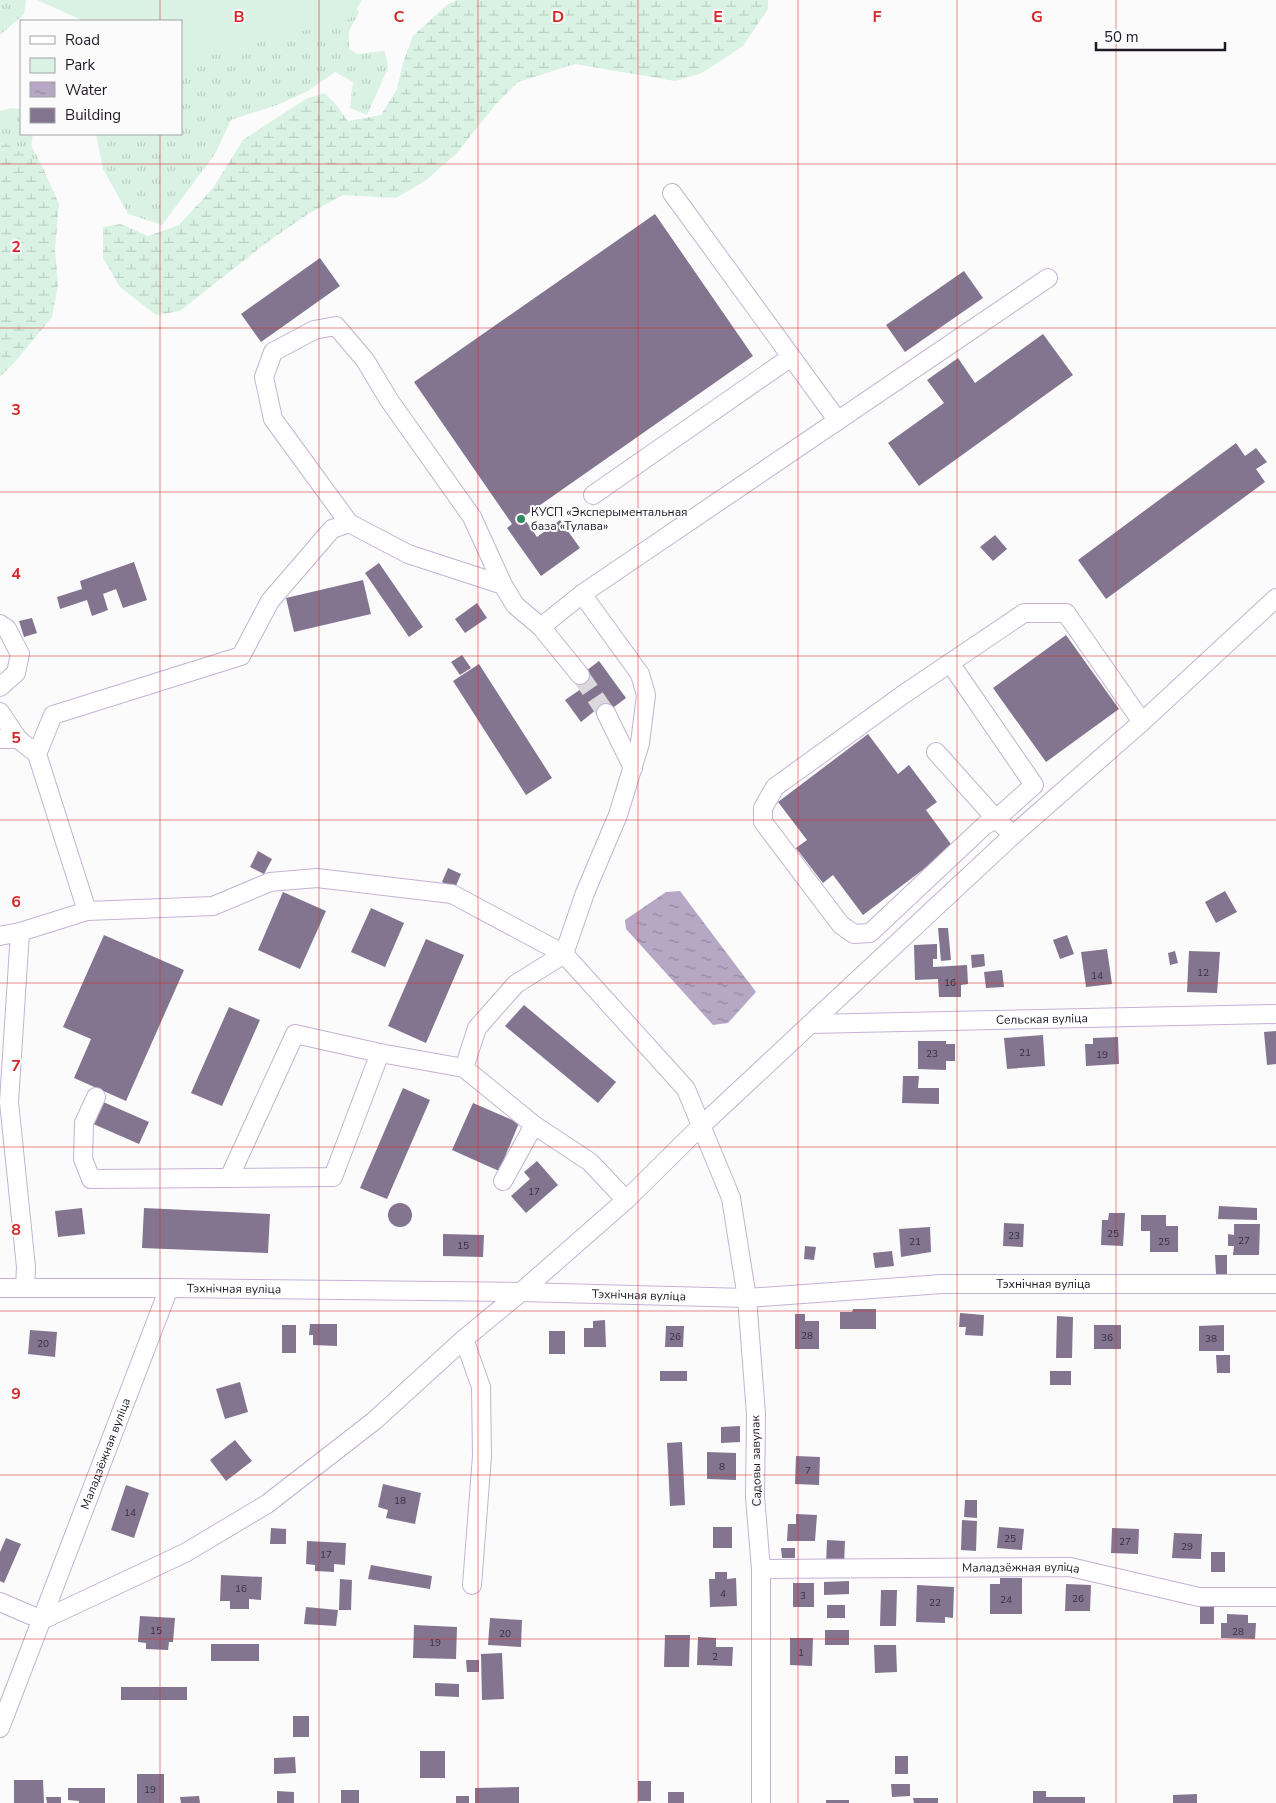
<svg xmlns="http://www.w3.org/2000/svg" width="1276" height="1803" viewBox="0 0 1276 1803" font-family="'Nunito Sans',sans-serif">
<defs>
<pattern id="grass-tufts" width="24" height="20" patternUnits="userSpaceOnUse" patternTransform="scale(1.25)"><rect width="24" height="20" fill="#d9f2e3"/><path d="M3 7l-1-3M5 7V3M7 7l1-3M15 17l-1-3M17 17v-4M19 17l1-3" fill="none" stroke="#bacfc3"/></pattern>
<pattern id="wetland-marsh" width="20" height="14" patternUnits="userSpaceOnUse" patternTransform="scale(1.25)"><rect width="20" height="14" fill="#d9f2e3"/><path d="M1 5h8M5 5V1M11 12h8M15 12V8" fill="none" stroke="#bacfc3"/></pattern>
<pattern id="water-ripples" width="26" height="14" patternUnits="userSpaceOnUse" patternTransform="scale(1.25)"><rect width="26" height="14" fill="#b6a7c4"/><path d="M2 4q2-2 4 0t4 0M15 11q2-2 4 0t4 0" fill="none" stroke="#93879f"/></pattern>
</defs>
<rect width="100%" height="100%" fill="#fbfbfb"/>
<path fill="url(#grass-tufts)" d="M0,0H26L24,14L0,35Z
M349,0L359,12L349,31V49L357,54L385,51L388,68L367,115L350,108L353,82L335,72L308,91L277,105L231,120L215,154L162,225L128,214L103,169L96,134H181V44Z
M12,108L21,109V134H33L31,145L42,166L6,143L0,144V111Z"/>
<path fill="url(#wetland-marsh)" d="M457,0H768V9L743,46L702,73L675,81L575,64L518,82L496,104L456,154L425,181L396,198L343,195L308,214L266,243L180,311L156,315L120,287L103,258V227L121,224L148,236L179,225L213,188L243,140L306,99L324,93L334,102L348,121L381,115L397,89L403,63L413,36L447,5Z
M6,143L42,166L59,204L55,249L58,285L52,317L14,363L0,377V144Z"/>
<path fill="#d9f2e3" d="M37,0H362L350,19L181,63V21H84Z"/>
<path fill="url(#water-ripples)" d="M680,891L756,992L728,1023L713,1025L626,929L625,920L666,892Z"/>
<path fill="#837590" d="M655,214L753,356L523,517L537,537L560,520L580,548L541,576L507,528L512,524L414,382Z
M320,258L340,286L261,342L241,314Z
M964,271L983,298L905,352L886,325Z
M1043,334L1073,375L919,486L888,443L944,403L927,380L958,358L975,383Z
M1236,443L1245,456L1256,448L1267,462L1256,469L1265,482L1106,599L1078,560Z
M995,535L1007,549L993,561L980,547Z
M134,562L147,600L123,608L116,589L103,594L108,610L92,616L87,600L60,609L57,597L82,589L80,581Z
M379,563L423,627L409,637L365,573Z
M363,580L371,614L294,632L286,598Z
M477,603L487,618L465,633L455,619Z
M32,618L37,633L24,637L19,621Z
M1066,635L1119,709L1046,762L993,688Z
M462,655L471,668L460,675L451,662Z
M599,661L626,698L602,716L597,709L581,722L565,700L581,689L574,680Z
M479,664L552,778L526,795L453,681Z
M868,734L898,774L909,765L937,802L926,810L953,847L863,915L833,875L823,883L796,848L807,840L778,802Z
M258,851L272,859L264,874L250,867Z
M448,868L461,874L455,888L442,882Z
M1225,891L1237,912L1216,923L1205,902Z
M283,892L326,911L300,969L258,950Z
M371,908L404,923L385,967L351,952Z
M938,928H948L951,960L941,961Z
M104,935L184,970L126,1101L74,1078L91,1039L63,1027Z
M1067,935L1074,954L1060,959L1053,940Z
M426,939L464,955L426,1043L388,1026Z
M937,944V959H933V967L967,965L968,984L961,985V997H939L938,979L915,980L914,945Z
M1107,949L1112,984L1086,987L1081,952Z
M1175,951L1178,963L1170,965L1168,953Z
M1189,951L1220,952L1217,993L1187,992Z
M984,954L985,966L972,968L971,955Z
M1002,970L1004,987L986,988L984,972Z
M524,1005L616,1082L598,1103L505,1026Z
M229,1007L260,1020L222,1106L191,1093Z
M1276,1031V1064L1267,1065L1264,1032Z
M1043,1035L1045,1066L1007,1069L1004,1038Z
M1118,1037L1119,1064L1086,1066L1085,1044H1093V1038Z
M918,1041H946V1044H955V1061H946V1070L918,1069Z
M903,1076H919L918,1088H939V1104L902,1103Z
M403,1088L430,1100L387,1199L360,1188Z
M101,1101L149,1122L139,1144L91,1123Z
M473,1103L519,1123L499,1171L452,1150Z
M537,1161L558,1185L526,1213L511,1196L530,1179L524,1172Z
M388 1215a12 12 0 1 1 24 0a12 12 0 1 1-24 0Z
M1219,1206L1257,1208V1220L1218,1219Z
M82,1208L85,1234L58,1237L55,1211Z
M144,1208L270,1214L268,1253L142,1248Z
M1109,1213H1125L1123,1246L1101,1245L1102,1220H1108Z
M1141,1215H1166V1226H1178V1252H1150V1231H1141Z
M1004,1223L1024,1224L1023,1247L1003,1246Z
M1234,1224H1260L1259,1255H1233L1234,1246H1228V1234L1234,1235Z
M930,1227L931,1252L901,1257L899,1229Z
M443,1234L484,1235L483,1257L443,1256Z
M805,1246L816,1247L814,1260L804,1259Z
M892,1251L894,1266L875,1268L873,1253Z
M1215,1255H1227V1274H1216Z
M853,1309H876V1329H840V1312H852Z
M960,1313L984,1315L983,1336L965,1335L966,1327H959Z
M795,1314H805V1321H819V1349H795Z
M1057,1316L1073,1317L1072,1358H1056Z
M605,1320L606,1347H584V1328H593V1321Z
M310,1324H337V1346L313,1345V1335H309Z
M282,1325H296V1353H282Z
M1094,1325H1121V1349H1094Z
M1224,1325V1351H1199V1326Z
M666,1326H684L683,1347H665Z
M30,1330L57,1332L55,1357L28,1354Z
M549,1331H565V1354H549Z
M1216,1355H1230V1373H1217Z
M660,1371H687V1381H660Z
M1050,1371H1071V1385H1050Z
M240,1382L248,1412L225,1419L216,1389Z
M740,1426V1442L721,1443V1427Z
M235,1440L252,1461L226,1481L210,1460Z
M682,1442L685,1505L670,1506L667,1443Z
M707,1452L736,1453V1480L707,1479Z
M796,1456L820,1457L819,1485L795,1484Z
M383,1484L421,1493L415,1524L386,1518L388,1510L378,1507Z
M126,1485L149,1493L134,1538L111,1530Z
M965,1500H977V1518L964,1517Z
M796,1514L817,1515L815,1541H787L788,1524H796Z
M962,1520L977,1521L976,1551L961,1550Z
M713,1527H732V1548H713Z
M999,1527L1024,1529L1022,1550L997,1548Z
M271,1528L286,1529V1544H270Z
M1112,1528L1139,1529L1138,1554L1111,1553Z
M1174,1533L1202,1534L1201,1559L1172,1558Z
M6,1538L21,1544L4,1583L0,1581V1552Z
M827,1540L845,1541L844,1565L826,1564Z
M307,1541L346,1543L345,1565L334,1564V1572L315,1571V1565L306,1564Z
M781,1548H795V1558H782Z
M1211,1552H1225V1572H1211Z
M371,1565L432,1576L430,1589L368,1579Z
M715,1572H727V1579L736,1578L737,1606L710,1607L709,1579H715Z
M221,1575L262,1577L261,1600L249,1599V1609H230V1601H220Z
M1000,1578H1022V1614H990V1584H1000Z
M340,1579L352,1580L351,1610H339Z
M849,1581V1594L824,1595V1582Z
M793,1583H814V1607H793Z
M1066,1584L1091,1585L1090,1611H1065Z
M917,1585L954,1587L953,1618L945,1617V1623L916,1622Z
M881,1590H897L896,1626H880Z
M1200,1604H1214V1624H1200Z
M827,1605H845V1618H827Z
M306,1607L338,1610L336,1626L304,1624Z
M1227,1614L1248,1615V1623H1256L1255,1639L1221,1638V1623H1227Z
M140,1616L175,1618L173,1642H169L168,1650L146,1649V1643L138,1642Z
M490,1618L522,1620L521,1647L488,1645Z
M414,1625L457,1627L456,1659L413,1658Z
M825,1630H849V1645H825Z
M665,1635H690L689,1667H664Z
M698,1637L716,1638V1647H733L732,1666L697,1665Z
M790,1638H813L812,1666L790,1665Z
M211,1644H259V1661H211Z
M874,1645H896L897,1672L875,1673Z
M502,1653L504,1699L482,1700L481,1654Z
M466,1660H479V1672H467Z
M435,1683L459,1684V1697L435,1696Z
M121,1687H187V1700H121Z
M293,1716H309V1737H293Z
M420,1751H445V1778H420Z
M895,1756H908V1774H895Z
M295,1757L296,1773L274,1774V1758Z
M137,1774H164V1803H137Z
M14,1780H43L44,1803H14Z
M638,1781H651V1801H638Z
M891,1784H910V1796L892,1797Z
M519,1787V1803H475V1788Z
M68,1788H105V1803H79V1801L68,1800Z
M341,1790H359V1803H341Z
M277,1791L294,1792V1803H277Z
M1033,1791H1046V1797H1085V1803H1033Z
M668,1792H684V1803H668Z
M1197,1794V1803H1173V1795Z
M199,1796L200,1803H181L180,1797Z
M456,1796H469V1803H456Z
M46,1797H61V1803H47Z
M913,1798H938V1803H914Z
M826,1800H849V1803H826Z"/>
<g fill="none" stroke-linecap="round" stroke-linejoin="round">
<path stroke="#dad9db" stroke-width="18" stroke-dasharray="18 9" stroke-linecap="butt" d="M580,675L606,713"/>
<defs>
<g id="minor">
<path d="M672,193L838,421"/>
<path d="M593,495L791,357"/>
<path d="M503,585L408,554L349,523L273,419L264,377L273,352L314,330L336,326L365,360L389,400L472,517L503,585L515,605L541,627"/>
<path d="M0,624L7,629L20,654L16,673L0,687"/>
<path d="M580,675L541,627L582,594"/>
<path d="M0,712L18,739"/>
<path d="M606,713L633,768"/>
<path d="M0,739H18L37,754L87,911"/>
<path d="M936,752L996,819L1034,785L950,663"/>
<path d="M37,754L53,715L241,656L270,601L332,529L349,523"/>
<path d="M1013,835L996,819L985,825L870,933L854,934L841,925L763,822V808L775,787L904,694L1024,613H1066L1142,722"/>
<path d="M20,932L9,1102L26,1267L25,1288"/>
<path d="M0,936L20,932L87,911L213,906L270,882L317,878L452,894L564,954L686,1089L731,1198L747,1298L756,1414L755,1497L761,1569V1803"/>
<path id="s1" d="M810,1024L1276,1014"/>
<path d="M96,1097L84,1123L83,1159L91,1179L333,1177L380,1053L464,1068"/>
<path d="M534,1125L464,1068L477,1028L516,984L564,954L585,893L618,815L640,743L646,695L640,674L582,594L1048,278"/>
<path d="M229,1178L295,1034L380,1053"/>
<path d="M503,1181L534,1125L590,1162L626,1200"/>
<path id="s2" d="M0,1288H169L521,1292L747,1298L942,1284H1276"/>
<path d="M464,1339L481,1387L482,1456L472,1585"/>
<path id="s3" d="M761,1569L1070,1567L1199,1597H1276"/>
<path d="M0,1602L42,1620"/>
<path d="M42,1620L185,1553L267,1504L374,1421L464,1339L521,1292L626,1200L701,1126L1013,835L1142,722L1276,598"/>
<path id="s4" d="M0,1728L169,1288"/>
</g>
</defs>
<use href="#minor" stroke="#c3b3d3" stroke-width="20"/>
<use href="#minor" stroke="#fff" stroke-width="18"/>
</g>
<path fill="none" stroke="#d62828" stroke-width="1" stroke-opacity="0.55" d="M160,0V21M319,0V1803M478,0V1803M638,0V1803M798,0V1803M957,0V1803M1116,0V1803M160,134V1803M0,164H1276M0,328H1276M0,492H1276M0,656H1276M0,820H1276M0,983H1276M0,1147H1276M0,1311H1276M0,1475H1276M0,1639H1276"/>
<circle fill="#308b61" stroke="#fbfbfb" stroke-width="2" cx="521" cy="519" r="5"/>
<g text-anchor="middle" stroke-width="4" stroke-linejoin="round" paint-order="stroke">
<g font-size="10" fill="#383040">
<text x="1203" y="976">12</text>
<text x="1097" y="979">14</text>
<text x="950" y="986">16</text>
<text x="1025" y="1056">21</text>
<text x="932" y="1057">23</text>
<text x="1102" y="1058">19</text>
<text x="534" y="1195">17</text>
<text x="1113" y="1237">25</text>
<text x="1014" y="1239">23</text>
<text x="1244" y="1244">27</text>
<text x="915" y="1245">21</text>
<text x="1164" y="1245">25</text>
<text x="463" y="1249">15</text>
<text x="807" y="1339">28</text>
<text x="675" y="1340">26</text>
<text x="1107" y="1341">36</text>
<text x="1211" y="1342">38</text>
<text x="43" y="1347">20</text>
<text x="722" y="1470">8</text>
<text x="808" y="1474">7</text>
<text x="400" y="1504">18</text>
<text x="130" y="1516">14</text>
<text x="1010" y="1542">25</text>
<text x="1125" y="1545">27</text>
<text x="1187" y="1550">29</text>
<text x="326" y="1558">17</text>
<text x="241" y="1592">16</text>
<text x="723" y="1597">4</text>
<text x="803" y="1599">3</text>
<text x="1078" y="1602">26</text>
<text x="1006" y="1603">24</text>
<text x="935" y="1606">22</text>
<text x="156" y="1634">15</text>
<text x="1238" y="1635">28</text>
<text x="505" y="1637">20</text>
<text x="435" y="1646">19</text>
<text x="801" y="1656">1</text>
<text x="715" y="1660">2</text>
<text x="150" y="1793">19</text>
</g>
<g font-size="12" fill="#1f1925" stroke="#fbfbfb" text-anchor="start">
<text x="531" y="516">КУСП «Эксперыментальная<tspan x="531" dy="14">база «Тулава»</tspan></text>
</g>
<g font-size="12" fill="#1f1925" stroke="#fbfbfb">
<text dy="4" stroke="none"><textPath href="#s1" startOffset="232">Сельская вуліца</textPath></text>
<text dy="4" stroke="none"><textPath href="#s2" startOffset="1044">Тэхнічная вуліца</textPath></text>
<text dy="4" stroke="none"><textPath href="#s2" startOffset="234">Тэхнічная вуліца</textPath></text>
<text dy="4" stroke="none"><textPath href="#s2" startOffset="639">Тэхнічная вуліца</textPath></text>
<text dy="4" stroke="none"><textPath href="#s4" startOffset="294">Маладзёжная вуліца</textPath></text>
<text transform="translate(756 1461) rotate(-91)" y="4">Садовы завулак</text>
<text dy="4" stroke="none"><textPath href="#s3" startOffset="260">Маладзёжная вуліца</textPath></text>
</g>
</g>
<g font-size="16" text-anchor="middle" font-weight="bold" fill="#d62828" stroke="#fbfbfb" stroke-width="4" stroke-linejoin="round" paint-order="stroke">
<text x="239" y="22">B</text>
<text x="399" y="22">C</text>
<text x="558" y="22">D</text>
<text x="718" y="22">E</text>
<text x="877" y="22">F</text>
<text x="1037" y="22">G</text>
<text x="16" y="252">2</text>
<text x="16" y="415">3</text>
<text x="16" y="579">4</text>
<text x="16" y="743">5</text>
<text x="16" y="907">6</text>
<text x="16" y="1071">7</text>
<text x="16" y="1235">8</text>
<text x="16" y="1399">9</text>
</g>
<rect x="20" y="20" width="162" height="115" fill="#fbfbfb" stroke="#a3a1a5"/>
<rect x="30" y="36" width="25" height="8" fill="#ffffff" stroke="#a3a1a5"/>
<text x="65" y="45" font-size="15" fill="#1f1925">Road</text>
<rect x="30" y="58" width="25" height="15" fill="#d9f2e3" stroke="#a3a1a5"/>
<text x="65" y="70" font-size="15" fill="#1f1925">Park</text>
<rect x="30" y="82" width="25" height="15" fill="url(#water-ripples)" stroke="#a3a1a5"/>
<text x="65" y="95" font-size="15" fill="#1f1925">Water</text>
<rect x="30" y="108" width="25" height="15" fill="#837590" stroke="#a3a1a5"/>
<text x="65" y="120" font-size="15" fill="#1f1925">Building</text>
<path d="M1096 42v8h129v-8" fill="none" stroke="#1f1925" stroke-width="2.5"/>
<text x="1104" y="42" font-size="15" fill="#1f1925" stroke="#fbfbfb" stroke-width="4" paint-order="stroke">50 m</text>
</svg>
